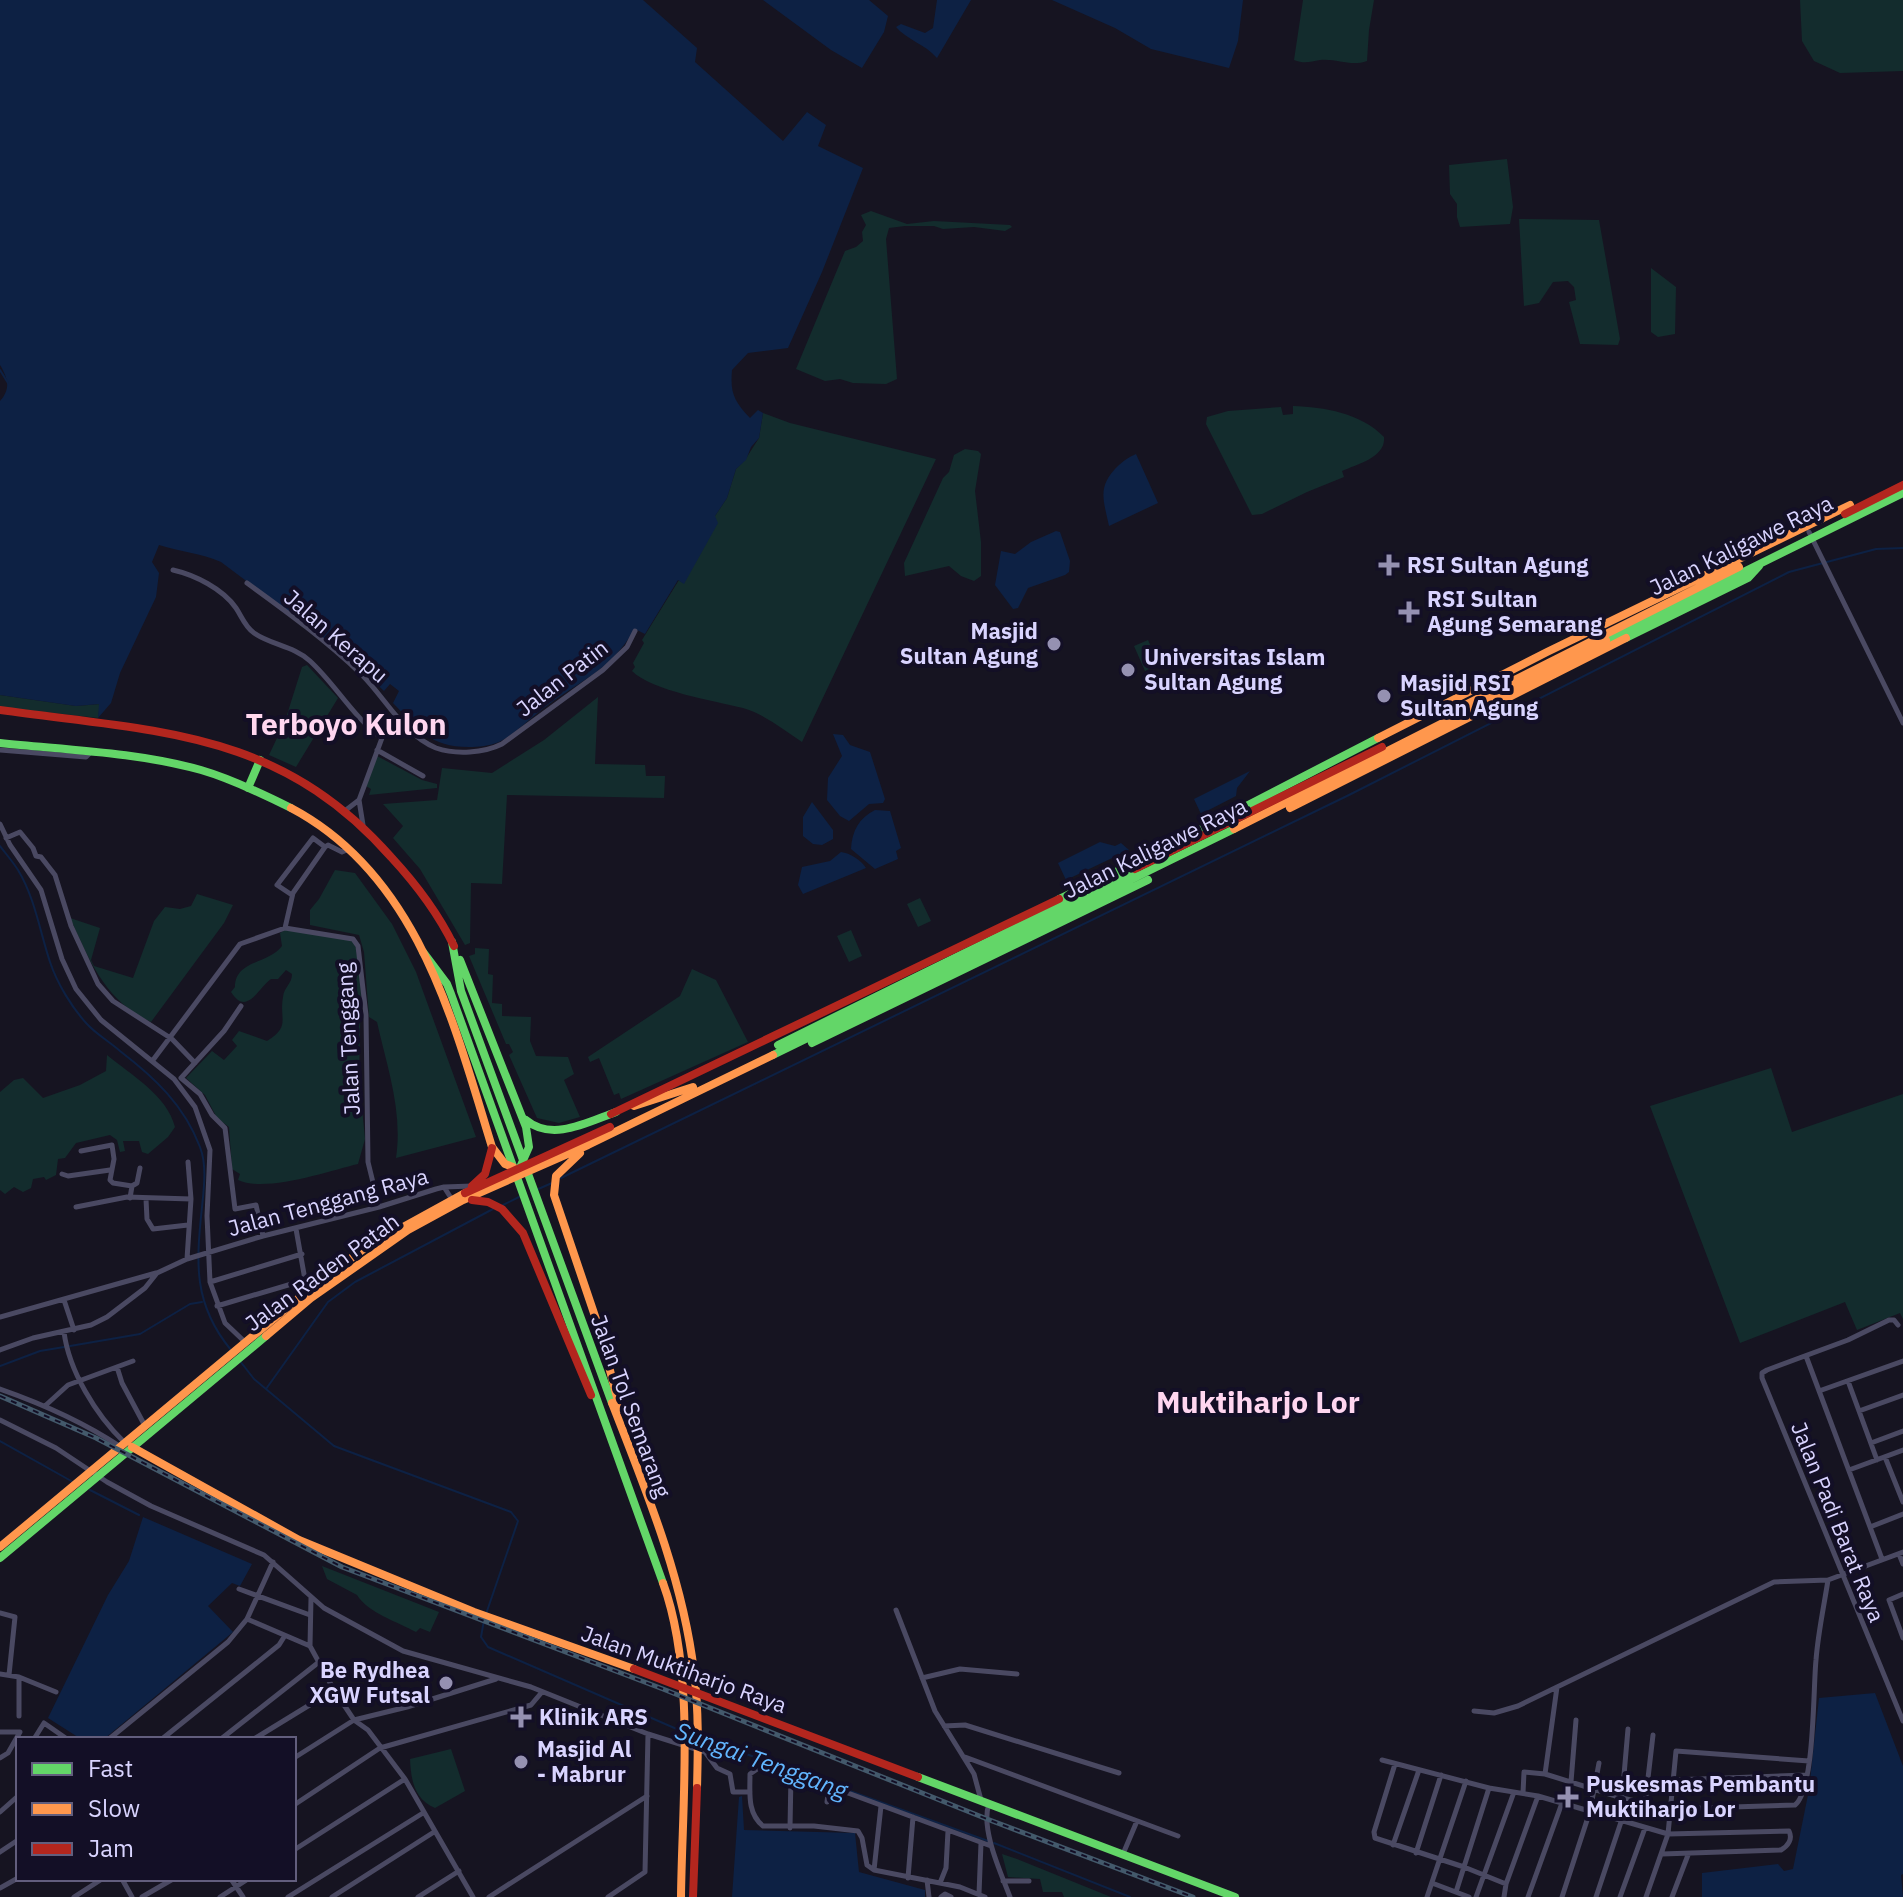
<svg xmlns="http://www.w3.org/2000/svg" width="1903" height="1897" viewBox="0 0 1903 1897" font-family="'IBM Plex Sans',sans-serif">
<rect width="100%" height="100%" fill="#161421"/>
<path fill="#132c2d" d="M1303,0H1374L1369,30L1367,61C1350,67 1337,58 1320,60C1310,62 1304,64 1294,60Z
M1800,0H1903V71L1840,73L1814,61L1802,41Z
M1507,159L1513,207L1510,224L1460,227L1457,217V204L1450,194L1449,165Z
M871,211L907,224L934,221L1010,225L1012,227L1005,231L974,227L943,229L934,226H905L889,228L886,239L897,379L886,384L853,383L840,379L825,381L796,369L845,251L856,247L863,241L862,232L866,225L861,215Z
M1519,219L1599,220L1620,339L1618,345L1580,344L1569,302L1576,300L1574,287L1568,281L1553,282L1539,303L1524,306Z
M1651,268L1676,287L1675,334L1658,337L1651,332Z
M1293,406C1324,407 1361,413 1384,437C1386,457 1358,464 1342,471L1344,477L1307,492L1262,514L1252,515L1206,424L1207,417L1228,411L1281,407L1283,415L1293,414Z
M763,413L790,423L936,459L802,742C784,730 764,714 743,708C715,701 652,691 632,671L635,667L633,663L644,643L642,640L679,580L683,583L715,516L727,498L736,469L745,460L759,438Z
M965,449L978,451L981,454L975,491L981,542V576L974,581L961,576L949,566L905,576L904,563L943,478L949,472L954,455Z
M1148,640L1159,664L1145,671L1134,646Z
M307,665L338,698L296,767L269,755L285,721L302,667Z
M0,695L76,706L100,704L98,718L0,707Z
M598,697L595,764L645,765L646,776H665L664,798L507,795L502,884L471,883L470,943L465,945L420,869L393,838L403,826L383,804L437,800L442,768L492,773L544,740Z
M377,756L422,780L437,784V788L369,795L371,789L366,786Z
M335,870L355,873L392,924L416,972L476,1137L396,1158C403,1111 387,1067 377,1022L369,1017L364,952L359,935L310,925V910L319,899Z
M197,894L233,905L224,923L151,1022C105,1001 90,961 70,918L100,928L91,960L94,966L133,978L154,921L165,907L180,909L191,906Z
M920,898L931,921L918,927L907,904Z
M290,927L355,941L361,985L359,1077L365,1139L358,1164C329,1171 265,1193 238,1180L240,1174L232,1169L229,1127L217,1118L205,1095L186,1078L212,1051L224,1060L237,1046L232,1040L239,1031L267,1041C291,1026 279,1020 283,997C284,987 292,984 292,974L286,970L278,979H271C258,988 247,1017 231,992L235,987C235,960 269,964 282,946L280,933Z
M851,930L862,956L849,962L837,936Z
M475,948L489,949L488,974L493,975L492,1003L502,1004V1016L531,1017L530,1041L536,1056L568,1057L574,1074L564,1080L580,1117L559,1123L537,1118L509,1055L513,1052L509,1044H506L469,956L475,954Z
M692,969L716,980L748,1042L621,1099L619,1093L614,1095L599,1058L590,1062L588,1057L680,996Z
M107,1055C131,1075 167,1095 175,1127L168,1137L148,1154L142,1152L139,1141H123L125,1151L120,1152L117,1140L110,1135L76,1143L65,1158L58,1159L56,1175L46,1180L44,1177L33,1179L31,1188L23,1192L14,1187L5,1194L0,1190V1092L14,1080L23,1078L43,1098L80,1085L106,1071Z
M1771,1068L1792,1132L1903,1094V1319L1900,1313L1857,1330L1845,1302L1740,1343L1650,1106Z
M322,1566L439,1612L430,1632L420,1628L416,1632C398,1622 368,1613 357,1595L327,1579Z
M451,1749L465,1791L435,1808C414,1799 411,1780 410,1759Z
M1002,1854L1017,1859L1111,1897H1064L1062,1892H1043L1040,1879L1008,1877Z"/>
<path fill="#0d2144" d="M0,0H643L697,48L695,62L783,141L807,112L826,125L818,146L863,168L822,272L788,348L748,353L732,370C730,393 734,401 750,418L758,410L763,413L759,438L751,447L746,460L736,469L727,498L715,516L718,523L684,584L678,580L645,634L635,629C608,672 587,676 548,705C532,716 517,733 499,742C490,746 478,747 469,747C430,747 418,729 393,703L399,691L390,684L384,691L349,658L221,562C201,553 180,552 159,545L152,562L159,573L156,597L120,673L111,703L98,718L99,704L76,706L0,695V401C11,389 8,378 0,365Z
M763,0H869L888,16L884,32L862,68L831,50Z
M937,0H971L937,58C925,44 907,40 896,27L901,24L925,33L933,28Z
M1052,0H1243L1238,41L1229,68L1151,49L1115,28Z
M1136,454L1158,503L1109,526C1103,498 1097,486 1119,465C1125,460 1129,457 1136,454Z
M1056,531L1060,532L1070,561L1069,572L1065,575L1028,588L1018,608L1013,609L995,585L1001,551L1015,554L1031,542Z
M833,734L843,735L850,745L870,752L885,799L883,803L869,804L849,821L840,816L827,800L828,778L842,756Z
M1250,771L1237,788L1236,796L1201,814L1194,799Z
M812,802L833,830V839L822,845L813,844L803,836V817Z
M875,810L890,811L901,848L896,851L898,859L875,869L851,849C852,831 859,818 875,810Z
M1100,842L1115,846L1121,843L1129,850L1066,880L1058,863Z
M841,852C850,853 861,860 866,868L803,894L798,885L802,867L830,861Z
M143,1517L252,1564L240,1586L232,1583L208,1606L233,1632L104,1739H81L48,1718L108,1595L129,1561Z
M1875,1693L1903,1766V1874L1901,1875L1903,1897H1702V1873L1778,1864L1784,1871L1793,1869L1809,1790L1819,1698Z
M742,1796L744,1830L855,1833L859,1872L925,1890V1897H732L739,1797Z"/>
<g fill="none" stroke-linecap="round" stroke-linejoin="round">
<path stroke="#0d2144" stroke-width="2" d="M0,370L8,383
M0,846C6,854 13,862 18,870C35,898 40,932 50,962C57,983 72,1008 87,1024C96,1034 110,1042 120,1051C155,1078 184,1105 200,1147C207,1165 204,1188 202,1207C196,1263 193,1304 231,1350
M561,1178L1349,795L1789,572L1876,549L1903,548
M536,1190L552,1183
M503,1205L519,1197
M70,1346L140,1334L190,1304L202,1302
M240,1361L254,1379L334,1446L511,1512L518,1521L486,1614
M0,1366L40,1351L64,1347
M266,1389L328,1302L355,1282L493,1209
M0,1441L73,1482
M90,1490L139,1515
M484,1620L481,1637L488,1647L679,1730
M704,1739L830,1784
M836,1786L988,1841
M994,1843L1130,1897"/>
<path stroke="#4a4962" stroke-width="5" d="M1809,532L1903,723
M173,570C195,575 223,589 236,608C242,617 245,627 254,633C271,645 294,646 310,661C336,685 353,717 382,738
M247,583C287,612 327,641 362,675C386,699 403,734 436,748C456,755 484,753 502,744L603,670L627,647L635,631
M0,750L86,757L90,753
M377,750L423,776
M346,810L359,800
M0,824L10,845L41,890L62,959L76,989L101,1020L174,1079L195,1107L210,1150L207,1216L210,1282L225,1323L245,1342
M363,825L359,800L382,738L397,718
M6,838L20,832L33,848L36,856L41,857L55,875L71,926L98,984L113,1001L172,1039L195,1063
M292,895L277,885L313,838L325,847
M285,928L353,939L358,946L366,1015L368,1162L379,1207
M241,1006L224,1031L181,1078L200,1094L212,1115L225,1128L235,1209L256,1205L263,1236
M153,1060L240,944L285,928L293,893L325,847L328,845L342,852L349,849
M81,1151L112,1145L114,1159L110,1180L113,1183L132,1186L130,1198
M62,1174L68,1176L110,1170
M132,1186L137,1183L140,1168
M444,1187L472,1186
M146,1199L147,1219L153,1229L188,1225
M76,1207L127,1197L191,1199
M296,1229L307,1291
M187,1259L191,1199L188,1162
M210,1282L302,1254
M64,1300L74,1330
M217,1306L305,1280
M0,1317L156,1273
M1898,1325L1894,1320H1889L1848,1340L1767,1370L1762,1373V1378L1903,1721
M64,1332C69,1371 96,1415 124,1442
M0,1350L33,1338L91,1325L107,1317L145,1288L157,1273L187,1259L263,1236L379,1207L436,1189L444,1187L451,1198
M1806,1356L1882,1559
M117,1367L122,1383L145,1426
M1848,1381L1877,1460
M0,1389C43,1404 82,1421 121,1447
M1819,1391L1903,1361
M46,1405L68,1385L133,1361
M1859,1411L1903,1395
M0,1420L56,1448L107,1482L151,1506L264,1555L324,1608L403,1651L531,1687L648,1734L645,1872L608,1897
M1871,1443L1903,1431
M1885,1457L1903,1502
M1849,1470L1903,1450
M1870,1527L1903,1514
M1899,1554L1903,1564
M239,1589L310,1615
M1903,1594L1889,1600L1903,1638
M311,1598L310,1646L334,1690L354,1720L368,1730L405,1779L473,1897
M896,1610L935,1711L974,1774L981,1800
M0,1613L15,1617L9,1675
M247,1619L310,1646
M0,1674L19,1677L56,1692
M922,1678L960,1669L1017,1674
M1557,1687L1545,1774L1622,1798L1670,1809L1795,1805C1815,1789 1813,1688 1816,1660C1818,1633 1824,1606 1828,1580
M1474,1711L1494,1713L1518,1706L1774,1582L1828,1580L1903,1552
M19,1716V1677
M944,1726L965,1725L1119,1773
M0,1732H20L8,1753L0,1758
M648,1734L705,1752L717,1768L730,1774L733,1792H750
M34,1739L44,1723L67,1739
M109,1739L228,1642L247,1619L273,1562
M162,1739L279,1645L284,1637
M221,1739L319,1662
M254,1739L334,1690
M965,1757L1178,1836
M294,1758L354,1720L407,1707L496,1679
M1382,1760L1489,1788L1538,1796L1668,1834L1789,1831C1793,1839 1788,1846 1781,1850L1662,1854
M1395,1764L1374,1832L1375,1838L1464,1867L1506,1884
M1672,1780L1806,1775
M1571,1782L1576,1720
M1523,1793L1524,1772L1545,1774
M1622,1798L1628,1729
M827,1802L829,1786
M989,1804C980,1828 1001,1873 1010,1897
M1645,1804L1653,1735
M294,1805L380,1748L531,1705L542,1692
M0,1812L18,1796
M790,1828L791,1775
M1393,1845L1419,1770
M294,1850L405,1779
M0,1852L18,1840
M1416,1853L1441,1775
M1123,1854L1137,1821
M874,1870L881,1806
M908,1878L913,1817
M122,1879L132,1897
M231,1879L243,1897
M927,1880L929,1897
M1003,1881H1029
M940,1883L946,1868L948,1831
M1432,1883L1469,1897
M0,1888L18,1878
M1456,1892L1489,1788
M979,1894L981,1843
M74,1897L102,1879
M142,1897L173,1879
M220,1897L248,1879
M288,1897L423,1813
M332,1897L434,1832
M418,1897L459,1871
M489,1897L647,1796
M941,1897L945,1894L951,1897
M985,1897L960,1887L874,1870L867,1865L862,1838L858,1831L814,1826H763C747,1813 750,1793 750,1774L763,1765L829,1786L991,1846
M1427,1897L1466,1781
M1476,1897L1514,1792
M1504,1897L1506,1884L1538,1796
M1528,1897L1562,1803
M1562,1897L1590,1811L1599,1763
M1596,1897L1621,1822
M1620,1897L1645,1828
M1646,1897L1668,1834L1676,1751L1809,1761
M1672,1897L1688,1855"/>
<path stroke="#63d668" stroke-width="8" d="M1626,638L1748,578L1759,566
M1606,640L1903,493
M0,743C67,750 136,752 201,770C232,779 263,794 291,808
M248,788L260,760
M1059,899L1159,851L1378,738
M452,942L461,991L612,1403
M423,952L447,984L451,994L663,1583
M460,960L526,1127L529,1147L521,1165
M812,1043L1148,880
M778,1045L1135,869
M773,1055L1234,829
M526,1120C552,1142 588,1122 616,1112
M0,1558L266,1336
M918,1777L1235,1897"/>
<path stroke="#ff974d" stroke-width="8" d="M1463,706L1739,567
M1378,738L1547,652L1850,505
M291,808C418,875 453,1020 492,1147L505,1164L513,1167
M1290,808L1626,638
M1234,829L1606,640
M634,1106L693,1087
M580,1153L556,1176L554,1195L599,1328L620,1409
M266,1336L311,1298L408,1230L463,1200L588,1145L773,1055
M612,1403C646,1490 683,1579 694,1672C699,1711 698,1750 697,1788
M132,1447L299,1540L474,1612L634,1669
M0,1547L313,1286L365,1248L465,1193
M663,1583C696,1673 682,1801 681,1897"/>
<path stroke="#b3261e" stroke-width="8" d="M1845,514L1903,485
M0,710C156,732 278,729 391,857C416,884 438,913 454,946
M1135,869L1382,747
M611,1114L1059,899
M472,1186L485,1174L492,1148
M465,1193L610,1127
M472,1200L488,1202L502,1209L523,1233L591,1395
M634,1669L918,1777
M693,1897L697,1788"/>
<defs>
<path id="rail" d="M0,1396L96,1438L342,1567L663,1689L987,1819L1193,1897"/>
</defs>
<use href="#rail" stroke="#43596b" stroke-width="5"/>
<use href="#rail" stroke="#130f26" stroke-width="2" stroke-dasharray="6" stroke-linecap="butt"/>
</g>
<g fill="#9591b1" stroke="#130f26" stroke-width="3">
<path d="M1385 553h8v8h8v8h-8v8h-8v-8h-8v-8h8z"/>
<path d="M1405 600h8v8h8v8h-8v8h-8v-8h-8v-8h8z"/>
<circle cx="1054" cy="644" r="8"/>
<circle cx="1128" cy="670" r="8"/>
<circle cx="1384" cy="696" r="8"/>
<circle cx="446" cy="1683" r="8"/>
<path d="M517 1705h8v8h8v8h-8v8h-8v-8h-8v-8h8z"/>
<circle cx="521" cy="1762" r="8"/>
<path d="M1564 1785h8v8h8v8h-8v8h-8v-8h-8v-8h8z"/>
</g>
<g text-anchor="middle" stroke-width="8" stroke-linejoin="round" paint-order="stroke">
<g font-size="22" fill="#d9d4ff" stroke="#130f26">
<text transform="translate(1741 545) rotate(-26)" y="8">Jalan Kaligawe Raya</text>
<text transform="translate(336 636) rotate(41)" y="8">Jalan Kerapu</text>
<text transform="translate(562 678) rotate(-38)" y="8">Jalan Patin</text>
<text transform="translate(1155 848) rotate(-26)" y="8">Jalan Kaligawe Raya</text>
<text transform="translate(348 1039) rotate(-93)" y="8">Jalan Tenggang</text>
<text transform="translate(328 1202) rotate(-15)" y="8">Jalan Tenggang Raya</text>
<text transform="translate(322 1272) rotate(-36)" y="8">Jalan Raden Patah</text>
<text transform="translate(631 1406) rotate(70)" y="8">Jalan Tol Semarang</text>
<text transform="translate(1838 1522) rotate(68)" y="8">Jalan Padi Barat Raya</text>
<text transform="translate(684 1669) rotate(20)" y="8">Jalan Muktiharjo Raya</text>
</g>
<g font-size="22" font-weight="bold" fill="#d9d4ff" stroke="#130f26" text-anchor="start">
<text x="1407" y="573">RSI Sultan Agung</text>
<text x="1427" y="607">RSI Sultan<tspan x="1427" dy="25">Agung Semarang</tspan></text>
<text x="1038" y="639" text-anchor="end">Masjid<tspan x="1038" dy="25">Sultan Agung</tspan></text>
<text x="1144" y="665">Universitas Islam<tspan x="1144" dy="25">Sultan Agung</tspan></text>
<text x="1400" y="691">Masjid RSI<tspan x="1400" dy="25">Sultan Agung</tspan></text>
<text x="430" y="1678" text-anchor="end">Be Rydhea<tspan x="430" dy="25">XGW Futsal</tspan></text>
<text x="539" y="1725">Klinik ARS</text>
<text x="537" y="1757">Masjid Al<tspan x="537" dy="25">- Mabrur</tspan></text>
<text x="1586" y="1792">Puskesmas Pembantu<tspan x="1586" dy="25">Muktiharjo Lor</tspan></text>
</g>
<g font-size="24" font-style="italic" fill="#62b6ff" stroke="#130f26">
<text transform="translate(761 1761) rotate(20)" y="8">Sungai Tenggang</text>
</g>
<g font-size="30" font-weight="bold" fill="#ffd6f0" stroke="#130f26">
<text x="346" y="735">Terboyo Kulon</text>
<text x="1258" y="1413">Muktiharjo Lor</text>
</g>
</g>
<rect x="16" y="1737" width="280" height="144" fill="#130f26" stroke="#625e7d" stroke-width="2"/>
<rect x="32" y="1763" width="40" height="12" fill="#63d668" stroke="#625e7d" stroke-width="2"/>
<text x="88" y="1777" font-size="24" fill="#d9d4ff">Fast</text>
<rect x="32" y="1803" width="40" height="12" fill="#ff974d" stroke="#625e7d" stroke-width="2"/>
<text x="88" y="1817" font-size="24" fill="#d9d4ff">Slow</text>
<rect x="32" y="1843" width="40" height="12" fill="#b3261e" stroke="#625e7d" stroke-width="2"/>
<text x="88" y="1857" font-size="24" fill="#d9d4ff">Jam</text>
</svg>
